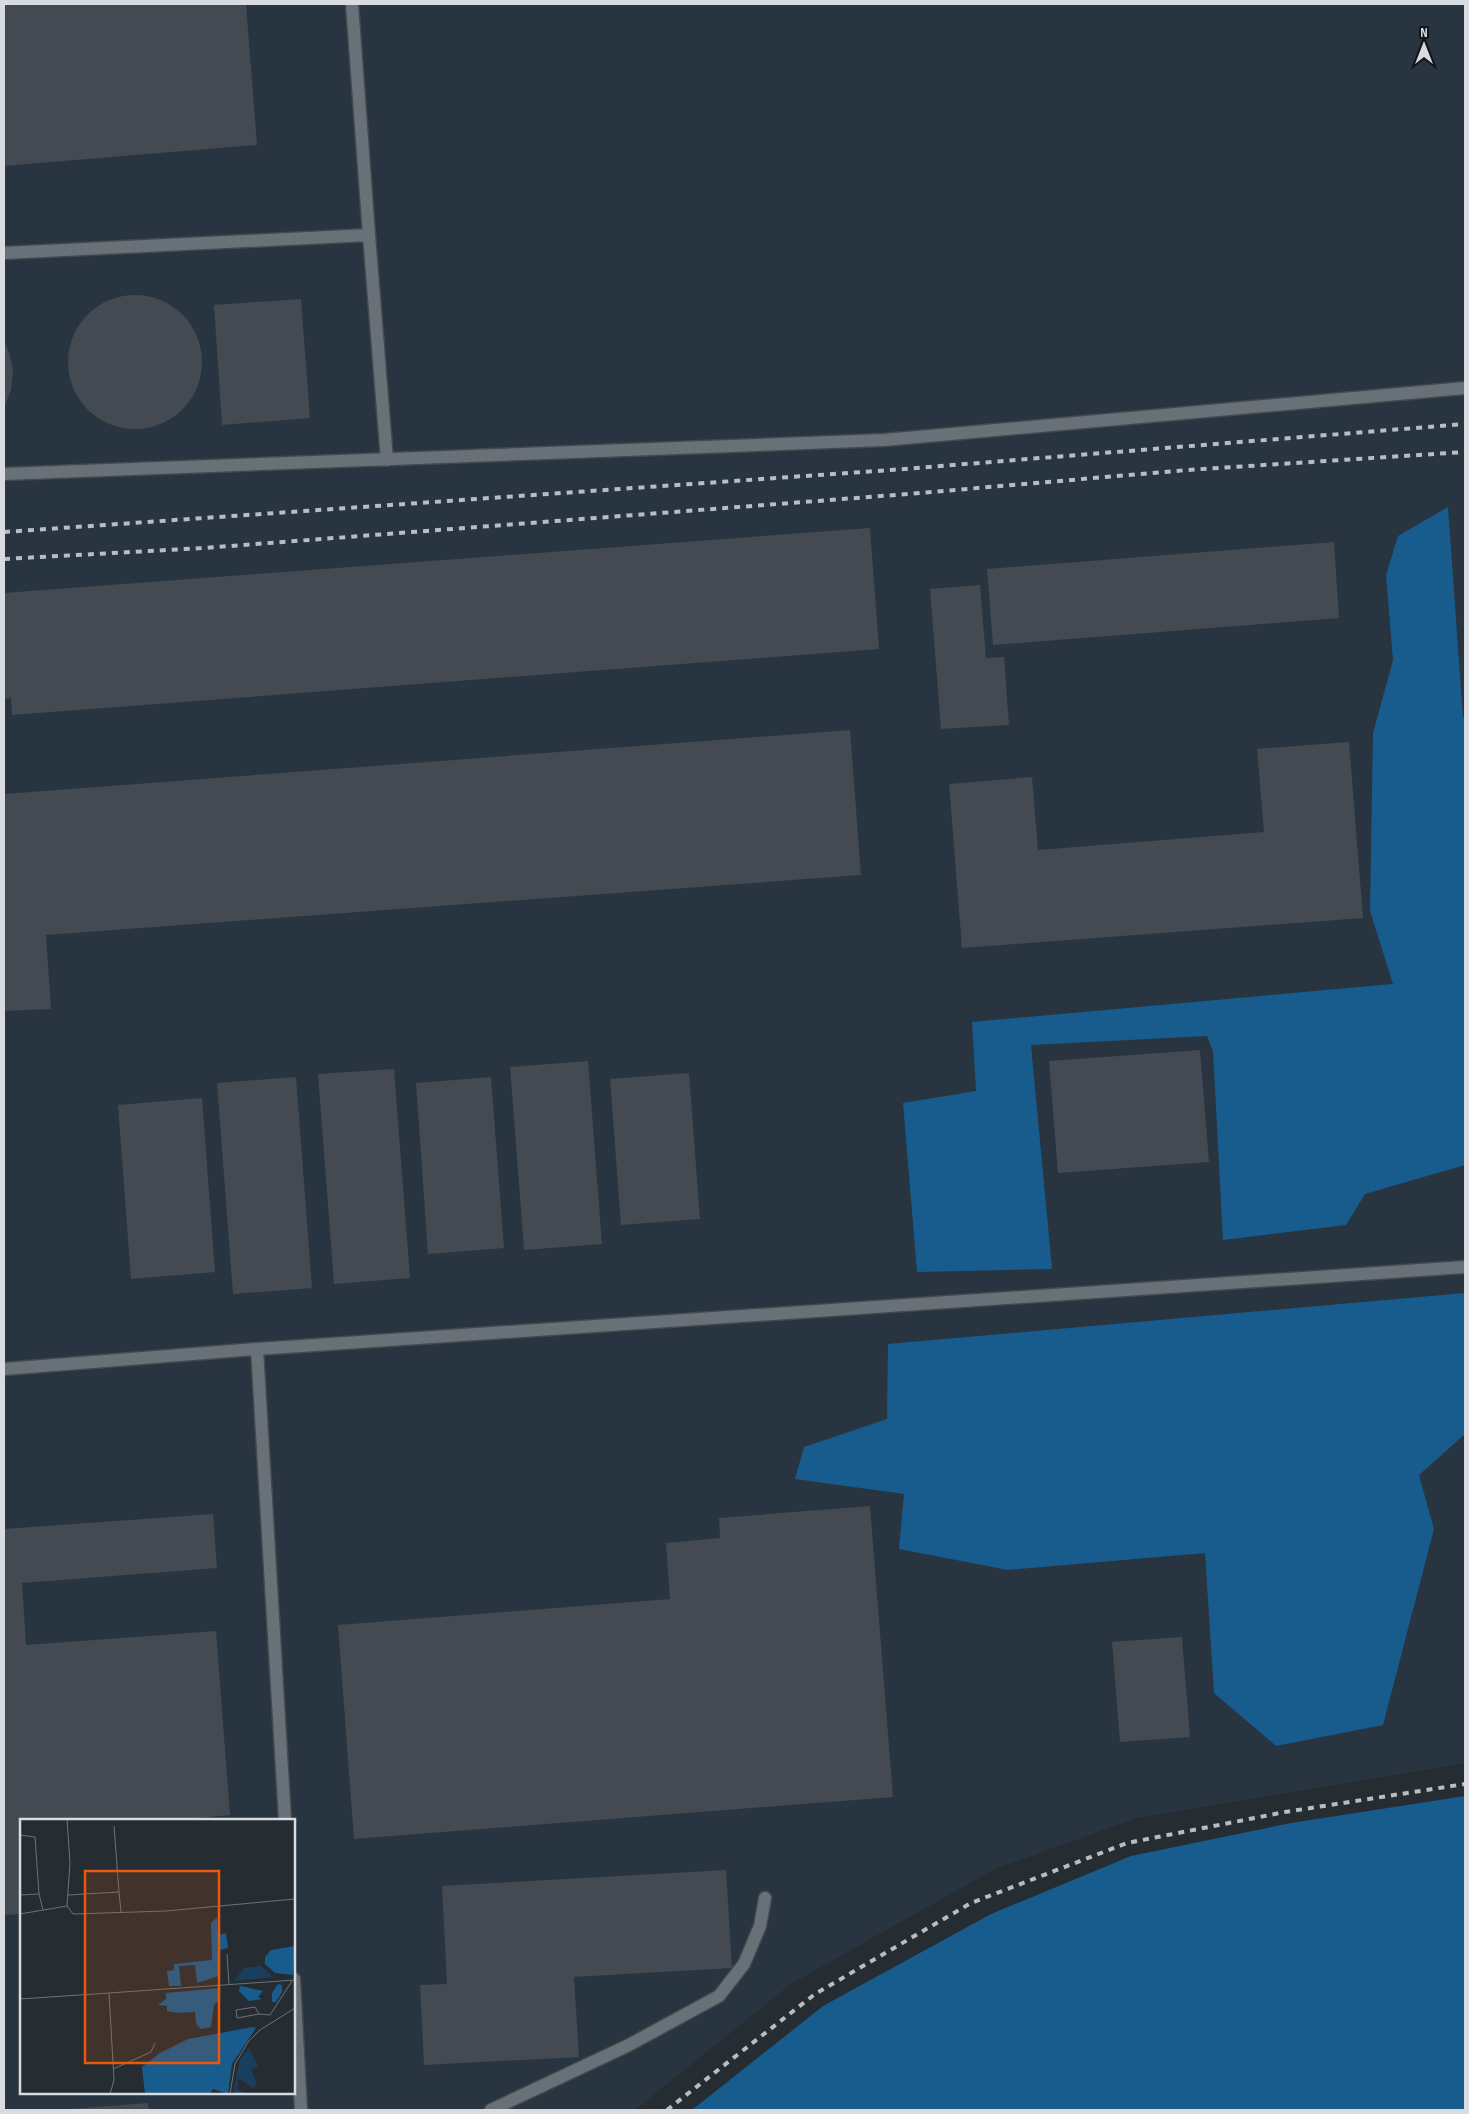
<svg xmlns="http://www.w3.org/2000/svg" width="1469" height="2114" viewBox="0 0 1469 2114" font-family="'Sofia Sans Condensed',sans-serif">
<rect width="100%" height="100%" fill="#252c32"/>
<path fill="#28343f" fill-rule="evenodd" d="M4,4H1465V1763L1137,1818L995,1869L791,1984L635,2110H4ZM21,1820H294V2093H21Z"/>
<path fill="#185c8d" d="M1448,507L1463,718L1465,716V1165L1365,1194L1346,1225L1223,1240L1213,1051L1207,1036L1031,1045L1052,1269L917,1272L903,1103L976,1091L972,1022L1393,984L1370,911L1373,733L1393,660L1386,575L1398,536Z
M1465,1293V1434L1419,1475L1434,1529L1383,1725L1276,1746L1214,1693L1205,1553L1008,1570L899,1549L904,1494L795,1479L804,1447L887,1419L888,1344Z
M1465,1796V2110H692L823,2006L991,1914L1131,1856L1291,1823Z"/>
<path fill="#434a51" d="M4,4H246L257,145L4,166Z
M68 362a67 67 0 1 1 134 0a67 67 0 1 1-134 0Z
M301,299L310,418L222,425L214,305Z
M4,342L8,350L13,369L11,390L4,408Z
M870,528L879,649L12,715L11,698L4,699V593Z
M1334,542L1339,618L993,645L987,569Z
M980,585L986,658L1004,657L1009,725L941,729L930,589Z
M850,730L861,875L46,935L51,1009L4,1011V794Z
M1349,742L1363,918L962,948L949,784L1032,777L1038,850L1264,832L1257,749Z
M1200,1050L1209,1162L1058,1173L1049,1061Z
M588,1061L602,1244L524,1250L510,1067Z
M394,1069L410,1278L334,1284L318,1074Z
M689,1073L700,1219L621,1225L610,1079Z
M296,1077L312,1288L233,1294L217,1083Z
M491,1077L504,1248L428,1254L416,1083Z
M202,1098L215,1272L131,1279L118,1105Z
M870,1506L893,1797L354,1839L338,1625L670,1599L666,1543L720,1538L719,1518Z
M213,1514L217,1568L22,1583L26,1645L216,1631L230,1815L176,1820H21V1914L4,1915V1529Z
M1182,1637L1190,1737L1120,1742L1112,1642Z
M726,1870L732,1968L574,1977L579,2057L424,2065L420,1985L447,1984L442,1886Z
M148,2103L149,2110H71V2109Z"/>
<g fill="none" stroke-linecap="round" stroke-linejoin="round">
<defs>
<path id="minor" d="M369,235L387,460
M4,253L369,235L352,4
M4,474L884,440L1465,388
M4,1369L257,1349
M285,1820L257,1349L1465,1267
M294,1979L301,2110
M491,2110L629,2045L719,1996L744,1964L760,1926L765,1898"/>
</defs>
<use href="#minor" stroke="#43484d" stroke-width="15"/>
<use href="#minor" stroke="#697178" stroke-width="12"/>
<path stroke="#b8bdc1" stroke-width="4" stroke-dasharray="6 6" stroke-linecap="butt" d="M4,532L891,470L1465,424
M4,559L204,548L908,494L1187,470L1465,452
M667,2110L815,1994L971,1903L1127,1843L1285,1812L1465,1784"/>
</g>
<g transform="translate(20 1819)">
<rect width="275" height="275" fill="#252c32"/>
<path d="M241,147L253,158L214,162L224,149ZM229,229L238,247L231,251L237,265L233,269L218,259V271L227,275H213L220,240Z" fill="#1a3f5c"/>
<path d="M197,98L198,116L206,114L208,129L200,131L199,157L177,164L175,146L159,147L161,167H149L147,152L154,151V145L192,141L191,104ZM275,127L273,156L255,154L245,145V138L251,131ZM258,165L262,166V173L256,183H252V174ZM220,167L243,172L238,178L242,180L229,182L219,172ZM200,169V180L194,186L191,208L181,210L176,205L175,193L157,194L147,192V187L138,186L146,180V174ZM233,208L236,209L212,245L208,275L193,270L190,275H125L122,248L140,234L168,220Z" fill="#185c8d"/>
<path fill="none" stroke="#6d7278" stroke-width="1" d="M47,0L50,44L47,87L53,95L146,92L275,80M0,16L15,18L19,75L23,91M99,73L101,93M0,76L19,75M48,76L99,73L94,7M0,95L47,87M207,135L209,166M0,180L89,174M239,195L217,199L216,191L235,188L239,195L250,196L272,162M93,250L131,233L135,224M90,275L94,261L89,174L275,161M210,275L215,245L228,223L240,211L275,189"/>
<path fill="#e8590c" fill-opacity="0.15" stroke="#e8590c" stroke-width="2.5" d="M65,52H199V244H65Z"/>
<rect width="275" height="275" fill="none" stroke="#d8dce0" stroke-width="2.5"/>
</g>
<rect width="1469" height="2114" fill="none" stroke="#d8dce0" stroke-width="10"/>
<g transform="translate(1424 45)" stroke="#111417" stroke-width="4" paint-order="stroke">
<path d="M0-4L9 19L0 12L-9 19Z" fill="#d8dce0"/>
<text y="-8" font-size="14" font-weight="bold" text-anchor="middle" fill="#d8dce0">N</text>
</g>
</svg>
